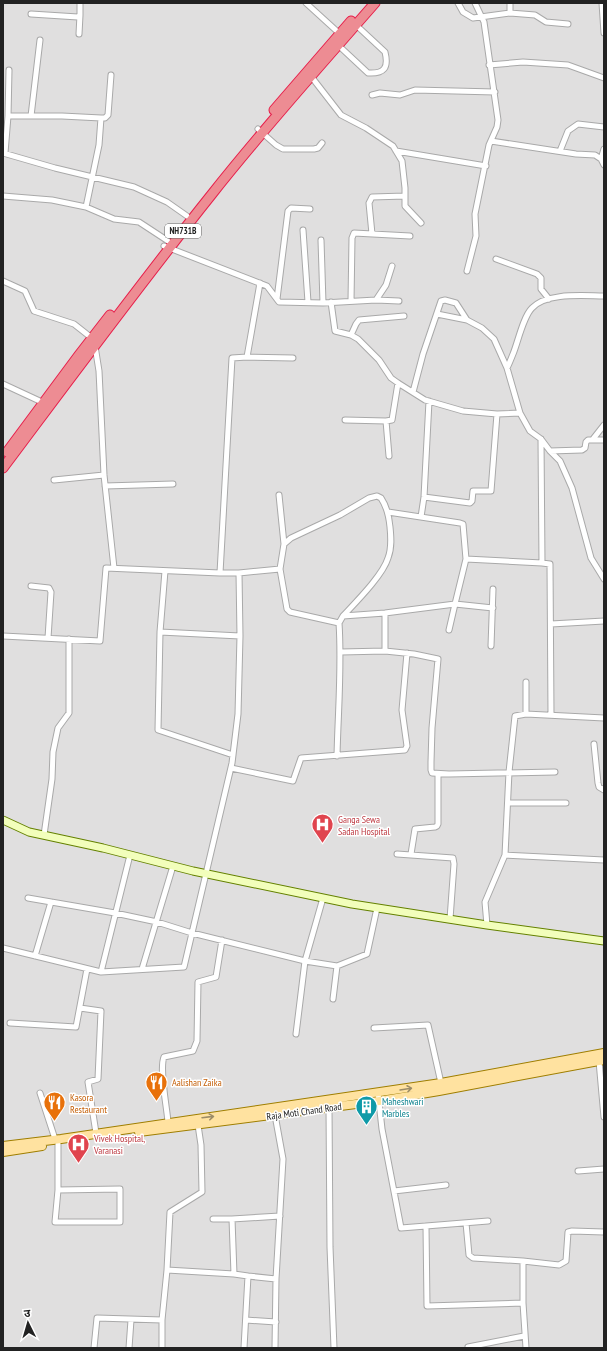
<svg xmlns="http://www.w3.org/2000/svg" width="607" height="1351" viewBox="0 0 607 1351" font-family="'PT Sans Narrow','Noto Sans Devanagari',sans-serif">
<rect width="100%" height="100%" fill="#f2f0e8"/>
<path fill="#e0dfdf" d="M3,3H604V1348H3Z"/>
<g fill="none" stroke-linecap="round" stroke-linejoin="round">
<defs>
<path id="street" d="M306,3L340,34
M458,3L463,12L473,18L510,13L535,15L546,22L568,24
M510,3V13
M602,3L604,33
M31,14L78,17L80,15V3
M79,34L80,15
M338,45L368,73C384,74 389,68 385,52L356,25
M489,65L523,62L568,65L604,78
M310,75L341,115L366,128L393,146L402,161L405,188V206L421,223
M372,95L380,93L400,95L415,90L495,92
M8,116L9,70
M31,116L40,40
M101,118H105L108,115L111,75
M258,129L276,145L283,149H314L318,148L322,143
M491,141L576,154L595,155L601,159L604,165
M396,151L486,166
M560,151L568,131L578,124L604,127
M3,153L55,168L134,187L167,202L187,216
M5,153L8,116H62L101,118L99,145L86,207
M601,159L604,149
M3,196L52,200L86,207L114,219L139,222L168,241
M303,230L308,302
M372,234L369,203L372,197L405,196
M321,240L323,303
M164,246L267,286L279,302L323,303L376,300L399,301
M496,259L537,274L541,278V289L549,299
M467,271L476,236L475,214L489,145L497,127L498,120L484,22L475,3
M3,281L25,291L34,311L74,324L93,339
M277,299L288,211L291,208L310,209
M376,300L386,285L392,266
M351,301L352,238L354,233L410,236
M331,302L335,331L351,335L358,339L379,360L391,378L398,383L425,400L463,411L497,414L520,413
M437,314L467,320
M351,335L356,324L359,320L404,316
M95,346L99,371L104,475L114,568
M247,357L293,358
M507,368C509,364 511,359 513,354C518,342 523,317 532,308C547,292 584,296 604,296
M3,384L44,403
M413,392L423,354L441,301L445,300L456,303L467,320L482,328L494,339L507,368L520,413L530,431L541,439L550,451L560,461L572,488L591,558L604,579
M345,420L386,421L392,420L398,383
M386,421L389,456
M593,439L604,425
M550,451L582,450L585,448L586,442L588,440H604
M54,480L104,475
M105,486L173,484
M279,495L284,544
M424,497L470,503L472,501L473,491H491L497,414
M388,512L460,523L463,524L466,559
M421,517L424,497L429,401
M542,563L550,564L551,715
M280,569L284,544L291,538L340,515L369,498L377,496L381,498C387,507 389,516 390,527C391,537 392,548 388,558C383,575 356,602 343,616
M165,571L160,632L158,730L233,755
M220,573L232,358L247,357L260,283
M31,586L49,588L51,592L48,638
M385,613V651
M551,624L604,621
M449,630L455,604L493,608
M160,632L240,636
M3,636L100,641L106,568L220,573H239L280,569L287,609L290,612L339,623L343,616L385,613L455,604L466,559L542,563L541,439
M491,646L493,589
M341,652L385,651L414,654L438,659L432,728L431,762V770L432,773L449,774L555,772
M526,682V714
M594,744L598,783L599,787L604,790
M337,756C338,711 342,667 339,623
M231,768L293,781L301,758L405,750L407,746L402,710L407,653
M508,803H566
M44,835L52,779L53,752L58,728L69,713V639
M397,854L453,858L454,864L450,919
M411,854L415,829L435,827L437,826L438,824V774
M505,855L604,860
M28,898L115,913L157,922L192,933L305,961L337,966L367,954L377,908
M487,925L485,902L505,855L509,772L515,716L526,714L604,718
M3,948L101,972L184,967L232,763L238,714L240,636L239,573
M35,956L51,902
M142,969L173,866
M101,972L130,855
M333,999L337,966
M80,1008L101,1011L98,1079L88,1082L96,1133
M10,1023L76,1027L87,969
M374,1028L428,1025L441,1083
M296,1034L305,961L323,898
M599,1061L604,1117
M40,1093L55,1139
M378,1093L382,1129L401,1228L426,1226L427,1306L523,1303V1261L559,1265L566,1261L568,1232L572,1231L604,1232
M329,1107L330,1247L334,1348
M168,1122C167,1108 159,1069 164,1057L193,1051L197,1041L198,982L216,977L222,940
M578,1171L604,1169
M58,1190L120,1189V1222H55L58,1190V1144
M394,1191L446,1185
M213,1219H232L280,1216
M232,1219L234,1274
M466,1223L469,1255L473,1258L523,1261
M426,1226L488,1221
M167,1270L170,1212L202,1192L201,1145L198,1125
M523,1303L526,1348
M246,1320L276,1322
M468,1347L524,1336
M94,1348L97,1318L162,1320
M129,1348L131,1320
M162,1348V1320L167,1270L234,1274L248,1276
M244,1348L248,1276L276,1279L283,1159L275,1115
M275,1348L276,1279"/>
<path id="secondary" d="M3,820L29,832L103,848L193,871L352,904L487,925L604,941"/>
<path id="primary" d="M139,1132L379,1101L439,1091L604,1060
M3,1146L61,1139L441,1083L604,1053
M3,1152L42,1146"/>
<path id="highway" d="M274,110L351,21
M7,452L79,355L110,315
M3,468C72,376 140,284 212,194C264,128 320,66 375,3"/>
</defs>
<use href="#street" stroke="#a9a9a9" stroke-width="7"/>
<use href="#secondary" stroke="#648100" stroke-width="9"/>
<use href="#primary" stroke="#9f7e00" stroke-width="10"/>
<use href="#highway" stroke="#e71f4b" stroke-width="11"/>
<use href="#street" stroke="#fff" stroke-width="5"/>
<use href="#secondary" stroke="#f2febb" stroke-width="7"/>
<use href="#primary" stroke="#ffe2a0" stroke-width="8"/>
<use href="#highway" stroke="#ed8c93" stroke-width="9"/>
</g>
<defs><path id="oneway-shaft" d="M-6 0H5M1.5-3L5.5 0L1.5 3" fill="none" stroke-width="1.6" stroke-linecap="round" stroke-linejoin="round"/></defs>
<g stroke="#9c8c67">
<use href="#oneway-shaft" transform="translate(406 1089) rotate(-9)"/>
<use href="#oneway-shaft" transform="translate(208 1117) rotate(-7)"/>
</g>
<defs>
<symbol id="hospital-pin" viewBox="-11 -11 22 30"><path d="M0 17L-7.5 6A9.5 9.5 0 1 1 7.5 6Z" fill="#e0444e" stroke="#fff"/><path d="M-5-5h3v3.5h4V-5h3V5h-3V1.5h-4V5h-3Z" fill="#fff"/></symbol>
<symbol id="restaurant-pin" viewBox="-11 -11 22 30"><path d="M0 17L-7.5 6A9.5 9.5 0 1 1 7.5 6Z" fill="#e8710a" stroke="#fff"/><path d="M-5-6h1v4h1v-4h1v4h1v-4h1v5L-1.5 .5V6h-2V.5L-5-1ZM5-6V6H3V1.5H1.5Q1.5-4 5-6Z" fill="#fff"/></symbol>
<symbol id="building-pin" viewBox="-11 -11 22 30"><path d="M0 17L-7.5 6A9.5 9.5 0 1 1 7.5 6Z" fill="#0f9aa8" stroke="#fff"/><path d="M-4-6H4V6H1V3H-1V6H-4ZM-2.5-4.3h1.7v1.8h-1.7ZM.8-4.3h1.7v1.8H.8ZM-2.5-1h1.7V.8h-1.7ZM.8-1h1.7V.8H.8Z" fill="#fff"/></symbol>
</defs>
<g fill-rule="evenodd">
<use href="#hospital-pin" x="310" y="812" width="25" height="34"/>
<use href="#restaurant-pin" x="144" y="1070" width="25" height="34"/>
<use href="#restaurant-pin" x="42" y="1090" width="25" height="34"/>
<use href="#building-pin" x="354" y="1094" width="25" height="34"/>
<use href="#hospital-pin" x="66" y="1132" width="25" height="34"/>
</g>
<g text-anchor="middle" stroke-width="3" stroke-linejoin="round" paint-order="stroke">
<rect fill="#fff" stroke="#646464" stroke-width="1" x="165" y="224" width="36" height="14" rx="3"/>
<g font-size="9" font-weight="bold" fill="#222">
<text x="183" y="234">NH731B</text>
</g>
<g font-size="10" fill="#be3a42" stroke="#fff" text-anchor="start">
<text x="338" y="823">Ganga Sewa<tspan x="338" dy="12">Sadan Hospital</tspan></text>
<text x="94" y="1142">Vivek Hospital,<tspan x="94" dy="12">Varanasi</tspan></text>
</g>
<g font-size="10" fill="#c56008" stroke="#fff" text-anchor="start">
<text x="172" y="1086">Aalishan Zaika</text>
<text x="70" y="1101">Kasora<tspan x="70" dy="12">Restaurant</tspan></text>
</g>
<g font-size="10" fill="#0d838f" stroke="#fff" text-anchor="start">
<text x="382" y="1105">Maheshwari<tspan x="382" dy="12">Marbles</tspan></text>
</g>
<g font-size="10" fill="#222" stroke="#fff">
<text transform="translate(304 1111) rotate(-8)" y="4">Raja Moti Chand Road</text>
</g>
</g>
<rect width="607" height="1351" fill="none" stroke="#222222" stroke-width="8"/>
<g transform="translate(28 1323) rotate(355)" stroke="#ffffff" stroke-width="3" paint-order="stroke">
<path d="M0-3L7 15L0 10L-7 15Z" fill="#222222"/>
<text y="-6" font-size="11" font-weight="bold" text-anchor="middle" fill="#222222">उ</text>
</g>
</svg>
